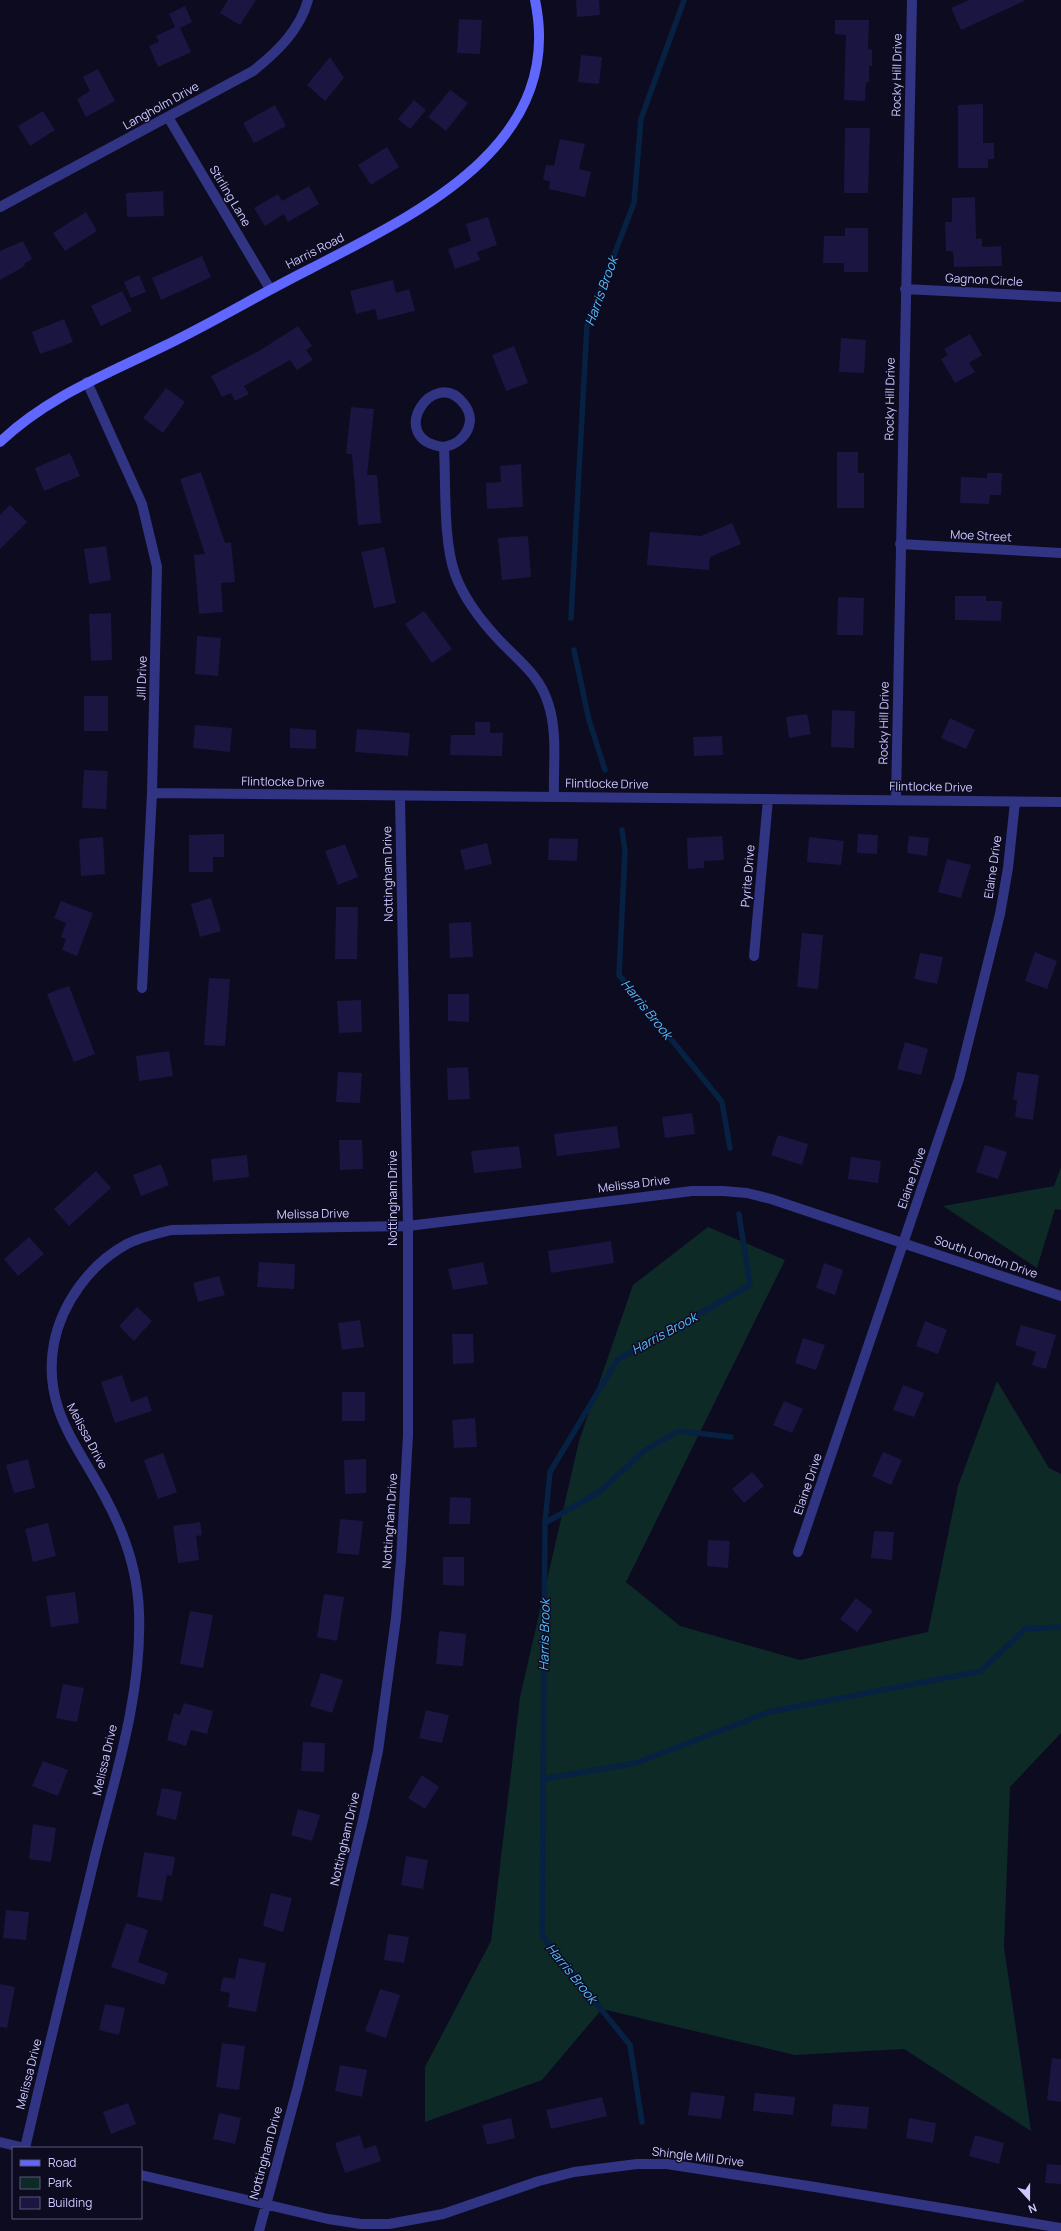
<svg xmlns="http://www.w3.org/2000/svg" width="1061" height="2231" viewBox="0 0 1061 2231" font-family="Manrope,sans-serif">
<rect width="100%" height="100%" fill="#0d0b20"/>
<path fill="#0d2a27" d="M1061,1167V1210L1055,1209L1037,1268L943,1206L1054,1186Z
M708,1227L785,1260L626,1582L680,1626L800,1660L928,1632L958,1486L997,1381L1049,1468L1061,1474V1733L1010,1787L1004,1947L1031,2131L904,2049L795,2055L602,2009L542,2080L425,2122V2067L491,1941L520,1697L579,1441L633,1285Z"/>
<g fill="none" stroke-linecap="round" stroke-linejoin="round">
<path stroke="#072142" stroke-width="5.5" d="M571,618L587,325L634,203L641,119L684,0
M574,650L589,720L605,770
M622,830L625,852L619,975L722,1102L730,1148
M545,1523L599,1492L644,1451L678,1431L731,1437
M543,1779L636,1763L769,1712L981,1671L1025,1629L1061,1627
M642,2122L630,2045L542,1936L545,1523L550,1472L617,1360L750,1285L739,1214"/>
</g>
<path fill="#1b1542" d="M228,0H256L240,25L220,13Z
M576,0H599L600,15L577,17Z
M969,0H1026L961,30L951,8Z
M185,6L192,22L180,28L191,52L158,67L149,46L159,42L156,36L175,27L169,14Z
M459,19L482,20L480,54L457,53Z
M835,20H869L868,49L872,50V66H869V82H866L865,101L844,100L846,35L835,34Z
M581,55L602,57L599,84L578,82Z
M330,57L344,78L325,101L307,85Z
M98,69L115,101L86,117L77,99L90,91L83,77Z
M450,90L468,103L446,131L428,117Z
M414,100L426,110L410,129L398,119Z
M983,104V143H994V159H988V168H958V105Z
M275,105L286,126L254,143L243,123Z
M43,111L55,130L30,146L18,126Z
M845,128H870L868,193H844Z
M560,139L585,144L579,169L591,172L585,197L549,189L550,181L543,180L546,165L554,166Z
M387,147L399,167L371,185L358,165Z
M309,186L319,204L288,222L284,214L265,226L254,208L278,194L282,201Z
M163,191L164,216L127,217L126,193Z
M975,197L976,239L982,238V247L1001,246L1002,266L954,267L953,251H946L945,222H952V198Z
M86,212L97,231L65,251L53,233Z
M488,217L497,245L477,252L480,260L455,269L448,249L471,241L466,224Z
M845,228H868V272H844V263H823L824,236H845Z
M23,241L32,259L24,264L25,266L0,280V251Z
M202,256L211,277L161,300L152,278Z
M139,275L146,292L131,298L124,282Z
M393,280L396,293L409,289L415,311L378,320L375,309L356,314L350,291Z
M122,291L132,311L101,326L91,306Z
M64,319L73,342L40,354L32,332Z
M298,326L312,346L306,350L313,360L297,370L290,360L244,386L249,394L235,401L231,393L222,397L211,376L259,351Z
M970,334L982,355L969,363L975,372L955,383L941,359L948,355L944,349Z
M841,338L866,340L864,373L839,372Z
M514,346L528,383L506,391L492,355Z
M166,388L185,402L163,433L143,418Z
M351,407L374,409L367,475H377L381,523L358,525L352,454H346Z
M837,452H858V473H864V508H837Z
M70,453L80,476L44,491L35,468Z
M521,464L523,507L487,509L486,483L501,482L500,466Z
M201,472L225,543L231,542L235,582L221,583L223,612L199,614L194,555L205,554L180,479Z
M987,473H1002L1001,495H990L989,504L960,503L961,477L987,478Z
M10,505L27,522L0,549V515Z
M732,523L741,544L710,557L709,570L647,565L650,532L701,536Z
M528,536L531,577L502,580L498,538Z
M106,546L111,580L89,584L84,549Z
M384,547L396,603L374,608L361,552Z
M955,596H986V601H1002L1001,621L955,620Z
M838,597L864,598L863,635H837Z
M424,611L452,649L432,663L405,624Z
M111,613L112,660L91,661L89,614Z
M197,636L221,638L218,676L195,674Z
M84,696H108V731H84Z
M832,710L855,711L854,748L831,747Z
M807,714L811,734L789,738L786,717Z
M950,718L975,730L966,749L941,738Z
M475,722H490V733H503L502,756L450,755L451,735H475Z
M195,725L232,728L230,752L193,748Z
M290,728L316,730V749L290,748Z
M357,729L410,733L408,756L355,752Z
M722,736L723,755L694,756L693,737Z
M84,770L108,771L106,809L82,808Z
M224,834V857H213V872H189V835Z
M858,834L878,835L877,854L857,853Z
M722,836L724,860L704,861V868L688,869L687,838Z
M909,836L929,838L927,856L907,853Z
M103,837L105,874L81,876L79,839Z
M809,837L844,841L841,865L807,862Z
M549,838L578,839L577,861L548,860Z
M487,843L492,864L465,870L460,850Z
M345,844L358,877L338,885L325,851Z
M947,859L971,865L961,898L938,892Z
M211,898L221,931L200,937L191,904Z
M61,901L93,913L77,956L62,950L66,939L61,937L66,923L54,918Z
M336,907H358L357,959H335Z
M471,922L473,957L450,958L449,923Z
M802,933L823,935L818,989L797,987Z
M1035,952L1057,961L1047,989L1025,981Z
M920,953L943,957L937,984L914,979Z
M209,978L230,979L225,1046L204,1045Z
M69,986L95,1054L74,1062L47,994Z
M448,994H469V1022L448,1021Z
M361,1000L362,1032L339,1033L337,1001Z
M905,1042L928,1049L921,1075L897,1069Z
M169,1051L173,1076L139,1081L136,1056Z
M468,1067L470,1099L448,1100L447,1068Z
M338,1072L362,1073L360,1103L336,1102Z
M1017,1072L1039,1075L1033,1120L1015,1117L1017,1100H1013Z
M692,1113L695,1134L665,1138L662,1117Z
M617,1126L620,1148L557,1156L554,1134Z
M778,1135L808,1144L802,1165L771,1155Z
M339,1140H362L363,1169L340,1170Z
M985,1145L1007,1152L998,1179L976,1172Z
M519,1146L522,1168L474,1173L471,1151Z
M247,1155L249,1177L213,1181L211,1159Z
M851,1157L881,1161L878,1183L848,1179Z
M161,1164L169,1185L141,1196L133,1175Z
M96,1171L111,1188L69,1226L54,1209Z
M29,1237L44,1254L18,1276L4,1259Z
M611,1241L614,1263L551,1273L548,1251Z
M259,1262L295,1264L294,1289L257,1287Z
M483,1262L488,1284L453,1290L448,1269Z
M824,1263L843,1270L835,1295L816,1288Z
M219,1276L225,1295L198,1302L193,1283Z
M137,1307L152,1321L134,1341L119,1326Z
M360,1320L364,1347L342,1350L338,1323Z
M925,1321L947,1330L938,1354L916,1346Z
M1021,1325L1056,1335L1046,1369L1032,1365L1036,1352L1015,1345Z
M452,1334H473L474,1363L453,1364Z
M803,1338L825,1345L816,1370L795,1363Z
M122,1375L131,1402L147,1396L152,1411L115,1423L101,1382Z
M903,1385L924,1393L914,1417L893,1410Z
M342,1392H365V1421H342Z
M784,1401L803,1409L792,1433L773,1425Z
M475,1418L477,1447L454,1448L452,1420Z
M883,1452L902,1460L891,1485L872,1476Z
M163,1453L177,1492L158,1499L144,1460Z
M28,1459L35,1488L14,1493L6,1465Z
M366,1459V1493L345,1494L344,1460Z
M752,1472L764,1486L744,1503L732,1489Z
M450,1497L471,1498L470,1524H449Z
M340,1519L363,1521L359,1555L337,1553Z
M200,1522L202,1535L196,1536L199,1560L178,1563L173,1526Z
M48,1523L56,1556L33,1562L25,1529Z
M874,1531L894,1532L892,1560L871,1558Z
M708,1540L730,1541L728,1568L707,1566Z
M443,1557H464V1586L443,1585Z
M75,1592L79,1623L51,1627L46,1596Z
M324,1594L344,1597L337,1641L317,1637Z
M856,1598L873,1611L857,1632L840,1619Z
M190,1611L213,1615L203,1668L180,1664Z
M439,1631L466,1634L463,1666L436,1664Z
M321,1673L343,1680L332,1713L310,1706Z
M63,1684L84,1688L77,1722L56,1718Z
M184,1703L213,1711L207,1734L191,1730L186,1746L167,1740L174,1713L180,1715Z
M426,1710L449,1715L442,1743L419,1738Z
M303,1742L325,1743L324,1772L301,1771Z
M43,1761L68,1770L58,1796L32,1786Z
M422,1775L439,1787L425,1809L408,1798Z
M162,1788L182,1792L176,1820L156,1815Z
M298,1809L320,1815L312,1841L291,1835Z
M33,1824L56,1828L51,1862L29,1859Z
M144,1852L175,1857L172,1876L167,1875L162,1901L137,1897Z
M406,1856L428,1860L423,1889L401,1885Z
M271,1893L292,1898L283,1932L263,1926Z
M6,1910L29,1912L26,1940L3,1938Z
M126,1923L148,1930L138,1962L168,1973L164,1985L111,1967Z
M388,1934L409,1937L404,1963L384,1960Z
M239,1958L266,1963L256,2012L228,2007L230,1993L220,1991L223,1977L235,1979Z
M0,1984L15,1987L7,2028L0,2027Z
M380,1989L400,1995L386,2038L365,2031Z
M105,2004L125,2008L119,2035L99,2030Z
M222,2043L245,2046L239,2090L216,2087Z
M1052,2058L1061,2059V2102L1047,2100Z
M340,2065L367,2070L362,2097L335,2091Z
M691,2092L725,2096L721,2119L688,2115Z
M755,2093L795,2097L793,2115L753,2111Z
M602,2097L607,2116L551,2129L546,2110Z
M128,2103L136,2124L111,2134L103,2112Z
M833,2104L869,2107L867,2129L831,2126Z
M219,2113L241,2118L235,2144L213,2139Z
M511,2118L515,2138L487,2145L482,2125Z
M909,2118L936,2123L933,2143L906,2138Z
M360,2135L364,2149L376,2145L381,2161L345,2173L335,2143Z
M975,2135L1004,2143L999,2164L969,2156Z
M1047,2164L1061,2165V2184L1045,2183Z"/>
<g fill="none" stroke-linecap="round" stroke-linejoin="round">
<path stroke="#313483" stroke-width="10" d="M168,117L270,289
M0,207L253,71C277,52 300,30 308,0
M905,289L1061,297
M87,382L142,504L157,567L152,793L142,988
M444,447C384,440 434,364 464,404C479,423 463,444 444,447C446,485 443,540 455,574C464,599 482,622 500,641C519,661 540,676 548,703C558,732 553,766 554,796
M900,544L1061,553
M152,793L1061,802
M896,799L912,0
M754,956L768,799
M798,1552L959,1079L1000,914L1008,868L1015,802
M0,2142L25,2148
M25,2148C48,2049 72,1950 96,1852C116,1774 142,1694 139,1613C138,1573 124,1532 105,1497C77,1444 42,1407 54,1343C62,1303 90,1264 127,1244C141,1237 156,1234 171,1230L408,1226L692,1191H723L747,1193L771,1199L1061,1296
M141,2175L328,2219L361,2224H389L443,2214L539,2181L574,2172L637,2164H667L815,2187L1061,2228
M259,2231L298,2086L364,1816L378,1751L396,1618L401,1560L408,1435V1226L400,797"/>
<path stroke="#6067ff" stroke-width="10" d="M0,442C47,397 105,375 162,347C212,323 260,294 310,269C415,214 566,146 535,0"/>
</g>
<g text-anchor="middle" stroke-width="3" stroke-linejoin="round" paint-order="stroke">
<g font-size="12" fill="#ccc9ff" stroke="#0d0b20">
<text transform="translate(897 75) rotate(-89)" y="4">Rocky Hill Drive</text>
<text transform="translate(161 106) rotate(-29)" y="4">Langholm Drive</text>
<text transform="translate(230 196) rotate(59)" y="4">Stirling Lane</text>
<text transform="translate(315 251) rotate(-27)" y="4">Harris Road</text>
<text transform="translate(984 280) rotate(3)" y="4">Gagnon Circle</text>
<text transform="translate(890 399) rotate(-89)" y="4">Rocky Hill Drive</text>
<text transform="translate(981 536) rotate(3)" y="4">Moe Street</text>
<text transform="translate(142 678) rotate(-88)" y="4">Jill Drive</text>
<text transform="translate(884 723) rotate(-89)" y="4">Rocky Hill Drive</text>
<text transform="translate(283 782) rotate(1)" y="4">Flintlocke Drive</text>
<text transform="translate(607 784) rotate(1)" y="4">Flintlocke Drive</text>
<text transform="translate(931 787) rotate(1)" y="4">Flintlocke Drive</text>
<text transform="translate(993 867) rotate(-82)" y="4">Elaine Drive</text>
<text transform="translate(388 874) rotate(-91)" y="4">Nottingham Drive</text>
<text transform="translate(748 876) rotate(-85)" y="4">Pyrite Drive</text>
<text transform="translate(912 1178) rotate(-71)" y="4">Elaine Drive</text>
<text transform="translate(634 1184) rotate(-7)" y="4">Melissa Drive</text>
<text transform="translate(393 1198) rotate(-90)" y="4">Nottingham Drive</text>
<text transform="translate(313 1214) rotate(-1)" y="4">Melissa Drive</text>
<text transform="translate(986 1257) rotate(19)" y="4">South London Drive</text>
<text transform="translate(87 1436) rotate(62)" y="4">Melissa Drive</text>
<text transform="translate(808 1484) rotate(-71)" y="4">Elaine Drive</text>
<text transform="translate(390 1521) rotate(-86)" y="4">Nottingham Drive</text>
<text transform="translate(105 1760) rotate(-77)" y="4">Melissa Drive</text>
<text transform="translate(345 1839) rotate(-77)" y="4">Nottingham Drive</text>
<text transform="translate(29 2074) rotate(-76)" y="4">Melissa Drive</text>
<text transform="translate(266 2153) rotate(-75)" y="4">Nottingham Drive</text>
<text transform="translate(698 2157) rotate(7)" y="4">Shingle Mill Drive</text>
</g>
<g font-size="13" font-style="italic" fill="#57bdff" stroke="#0d0b20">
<text transform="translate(601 291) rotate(-70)" y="5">Harris Brook</text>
<text transform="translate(647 1009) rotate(51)" y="5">Harris Brook</text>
<text transform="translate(664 1333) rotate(-29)" y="5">Harris Brook</text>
<text transform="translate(544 1635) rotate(-89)" y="5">Harris Brook</text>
<text transform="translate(572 1973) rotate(51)" y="5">Harris Brook</text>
</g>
</g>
<rect x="12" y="2147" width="130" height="72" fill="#0d0b20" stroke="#595779"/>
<rect x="20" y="2160" width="20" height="6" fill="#6067ff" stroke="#595779"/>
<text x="48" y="2167" font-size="12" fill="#ccc9ff">Road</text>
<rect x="20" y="2177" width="20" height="12" fill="#0d2a27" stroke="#595779"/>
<text x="48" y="2187" font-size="12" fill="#ccc9ff">Park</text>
<rect x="20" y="2197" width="20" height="12" fill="#1b1542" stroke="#595779"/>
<text x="48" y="2207" font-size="12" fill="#ccc9ff">Building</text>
<g transform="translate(1029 2199) rotate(159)" stroke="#0d0b20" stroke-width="3" paint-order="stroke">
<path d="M0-3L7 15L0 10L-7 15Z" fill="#ccc9ff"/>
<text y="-6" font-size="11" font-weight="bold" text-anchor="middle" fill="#ccc9ff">N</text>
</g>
</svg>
